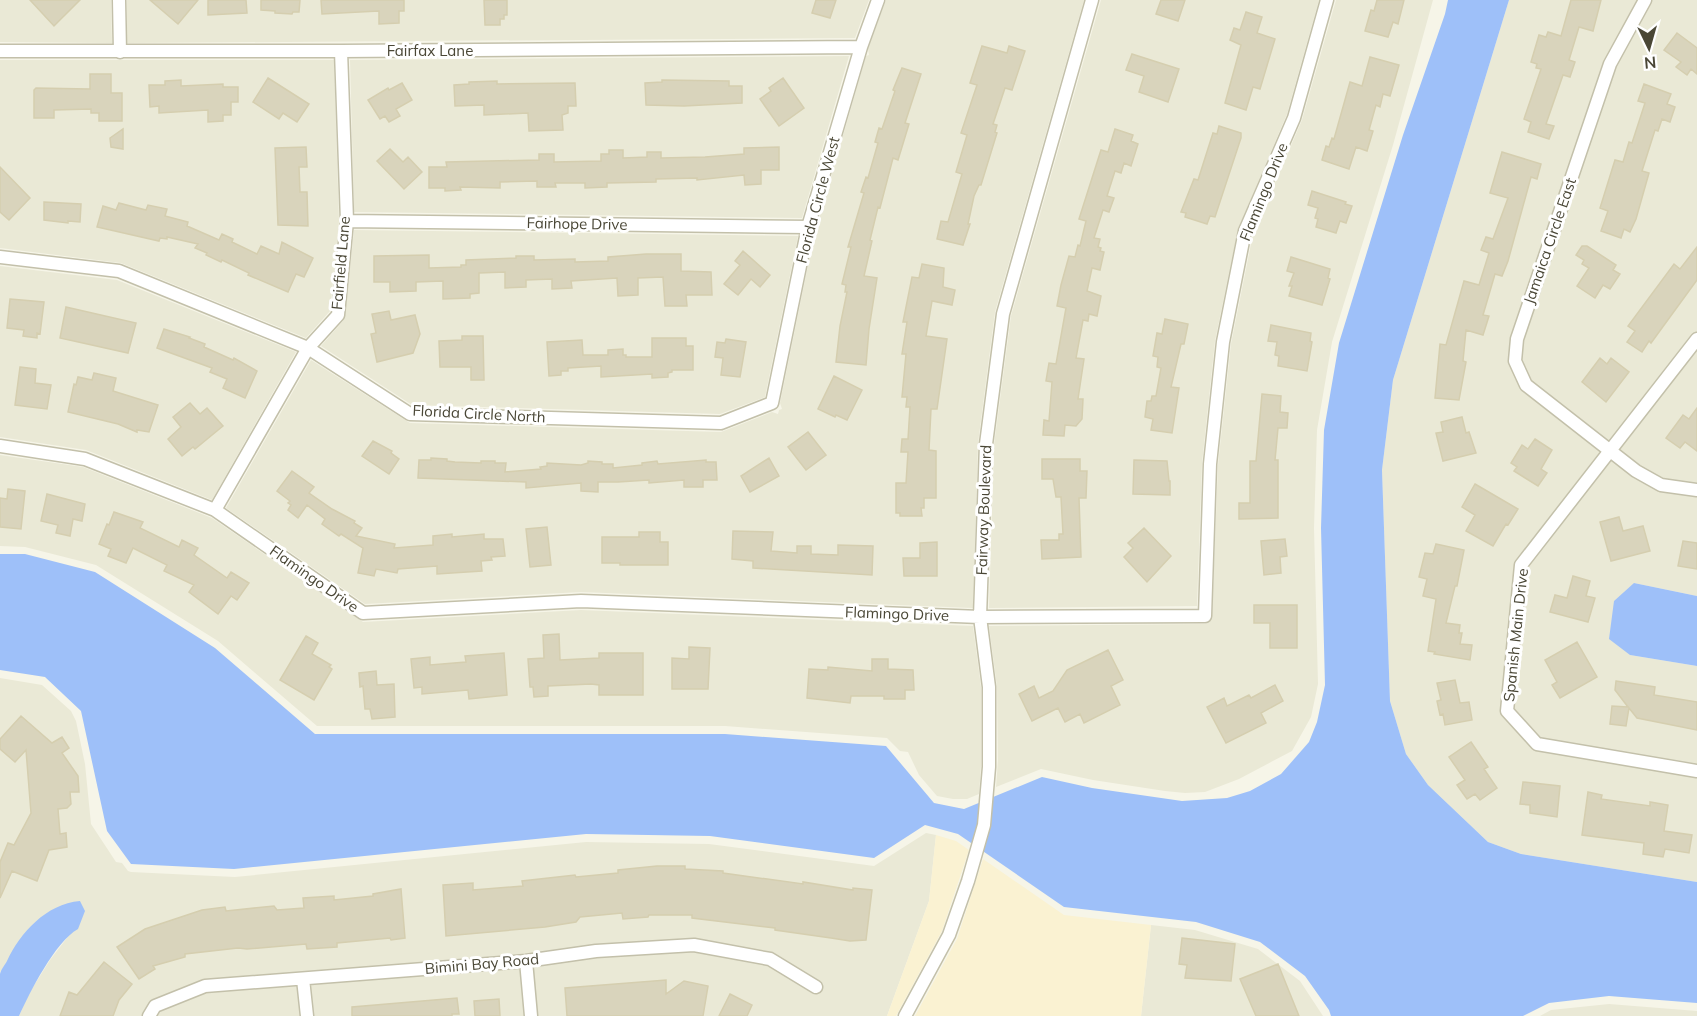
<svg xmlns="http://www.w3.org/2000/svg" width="1697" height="1016" viewBox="0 0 1697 1016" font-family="Mulish,sans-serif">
<rect width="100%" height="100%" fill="#f6f5e8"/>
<path fill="#eae9d6" d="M0,0H111L112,43L0,42Z
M127,0H869L855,38L127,43Z
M886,0H1084L995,312L978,443L973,608L581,592L365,604L226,508L311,360L410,423L721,432L772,412L778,414L779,410L782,409L780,403L814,236H816V229L866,56L869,55L868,49Z
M1101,0H1319L1287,114L1238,229L1215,341L1202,463L1197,606L989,608L994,445L1011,316Z
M1336,0H1433L1393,145L1332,342L1317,430L1314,528L1318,684L1311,717L1292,751L1239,779L1205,792L1185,793L1165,791L1093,780L1041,769L996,787L998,760L997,687L989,626L1205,624L1212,616L1218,465L1231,344L1253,234L1302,120Z
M1509,0H1697V596L1634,583L1630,655L1697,666V882L1521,854L1488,842L1428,785L1406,754L1390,701L1382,470L1393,380Z
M849,56L802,218L354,212L350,60Z
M0,60H334L339,221L330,311L306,338L121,263L0,248Z
M354,230L798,236L765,397L720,414L412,405L321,346L343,321L345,316Z
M0,266L117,280L296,352L212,500L86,450L0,437Z
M0,455L83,467L212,518L363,622L581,610L973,626L981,687V766L979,794L967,799H953L937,796L919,775L908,752L900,751L887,738L725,726H317L218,641L96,565L25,547L0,546Z
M0,678L42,685L71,711L76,721L85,764L91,824L116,862L122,863L128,871L131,872L235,877L586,842L709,844L874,866L926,833L936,835L929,901L887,1016H19L28,995L50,960L70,934L5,965L0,972Z
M1151,925L1195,930L1258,949L1300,981L1323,1016H1141Z
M1609,1004L1697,1011V1016H1540L1551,1010Z"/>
<path fill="#faf2d2" d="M936,835L956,841L969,850L942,931L896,1016H887L929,901Z
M983,859L1064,915L1151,925L1141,1016H915L957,939Z"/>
<path fill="#9ec0f9" d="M1448,0H1509L1393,380L1382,470L1390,701L1406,754L1428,785L1488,842L1521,854L1697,882V1003L1609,996L1549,1003L1523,1016H1331L1329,1010L1305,976L1260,942L1196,922L1064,907L958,834L925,825L874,858L710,836L586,834L234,869L131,864L107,831L81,711L45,677L0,670V554H25L95,572L215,648L315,734H725L886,746L934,803L964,809L1042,777L1092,788L1182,801L1227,798L1250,791L1281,774L1309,742L1317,722L1325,685L1321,528L1324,430L1339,343L1403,135L1445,14Z
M1634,583L1697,596V666L1630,655L1609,639L1614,601Z
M80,901L85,911L78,929C55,942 30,992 19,1016H0C0,1003 0,986 0,974C1,969 5,965 7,961C20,933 46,904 80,901Z"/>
<path fill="#d9d4bc" stroke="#d5ceaf" stroke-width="1.5" d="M30,0H80L54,26Z
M150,0H198L178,24Z
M208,0H246L247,13L208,15Z
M261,0H300L299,12H293L292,14L275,13V11L261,10Z
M321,0H404V11H399V23L379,24V11L322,14Z
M484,0H507V15H504V19H500V25H485Z
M816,0H836L830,18L812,13Z
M1161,0H1185L1178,21L1156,14Z
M1377,0H1404L1398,24L1393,22L1388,37L1365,31L1371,10L1374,11Z
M1571,0H1601L1593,31L1579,27L1569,60L1575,62L1570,77L1563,75L1546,124L1554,126L1549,139L1528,132L1531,122L1524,119L1541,69L1536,68L1537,64L1531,62L1539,35L1546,37L1548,32L1561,36Z
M1246,12L1262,17L1257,33L1275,39L1260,89L1253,87L1246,110L1225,103L1241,45L1230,40L1234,28L1240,30Z
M1677,33L1697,48V74L1691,69L1687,75L1676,67L1681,62L1664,50Z
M982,46L1007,53L1009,46L1025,51L1012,90L1005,88L993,124L997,125L995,132L997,133L981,185H979L974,196L968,224H970L963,245L937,239L941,221L948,222L962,174L956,172L967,135L961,133L977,85L970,83Z
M1132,54L1179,69L1168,102L1139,92L1144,76L1126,70Z
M1370,57L1399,65L1390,96L1383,94L1380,107L1376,105L1369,130L1373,131L1367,151L1356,147L1349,169L1322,160L1326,146L1329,147L1332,138L1334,139L1350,82L1362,86Z
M902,68L921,74L905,123L909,124L898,160L893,158L880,208L878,207L870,240L872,241L864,276L877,278L869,329L866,365L836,362L840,326L847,292H845L846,285L842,284L851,247H848L864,193L861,192L866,177L868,178L878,143L875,142L879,128L882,129L895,91L893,90Z
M90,74H111V93H122V121H99V113H91V109L54,110V118H34V90L36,88L90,89Z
M268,78L309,104L297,122L283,113L279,119L253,102Z
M783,78L804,108L779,126L760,99L771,91L769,88Z
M181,80V86L223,84V87H238V102H231V115H223V121L208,122V110L159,113V106L150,107L149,85H165V81Z
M662,80L729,81V86H742V103L684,106L646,105L645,83L662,82Z
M497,81V84L575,83L576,106H568V113L562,115L563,130L529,131L528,113L484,115V105L455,106L454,85L469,84V82Z
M402,83L412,100L396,109L400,116L389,122L385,116L380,119L368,100L388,88L389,90Z
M1644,84L1671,94L1667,104L1675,107L1670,122L1662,119L1658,131L1655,130L1642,171L1649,173L1636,219L1630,232L1624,229L1621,238L1601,231L1608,211L1600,208L1615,160L1623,162L1629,142L1632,143L1645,103L1638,101Z
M1219,126L1241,133V138L1215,217L1210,216L1207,224L1185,217L1186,213L1181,212L1194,179L1198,180L1213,133L1217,134Z
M123,129V149L111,147L110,138Z
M1115,129L1133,135L1131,141L1138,144L1131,166L1124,163L1121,173L1115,171L1107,196L1114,198L1109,212L1103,210L1094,238L1100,239L1098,247L1101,248L1100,251L1104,252L1100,270L1092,268L1087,291L1101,296L1097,316L1089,314L1088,321L1083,320L1076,358L1084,359L1078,399H1083L1082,419L1076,426L1065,425L1064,436L1043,435L1044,420L1049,421L1052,382L1046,381L1049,363L1056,364L1066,308L1057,306L1061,285L1069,256L1075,257L1078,245L1080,246L1086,221L1079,219L1101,150L1108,152Z
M306,147L307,167H299L300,192H307L308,226L278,225L275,148Z
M779,147V170H761V184L745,185L744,175L697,180V178L656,179V182L607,183V187L585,188V183H555L556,187H537V181L500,182V188L460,187L461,190L445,191V188H429V167H447L446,162L539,160V154H554V162L601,161V154H609V150H623V158L647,157V152H661V158L705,157L744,154V148Z
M390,149L403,162L408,157L422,172L404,189L377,161Z
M1502,152L1541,164L1537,179L1531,177L1508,261L1502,276L1495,274L1483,315L1489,316L1483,335L1466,330L1463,361L1466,362L1459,400L1435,398L1440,344L1446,345L1464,281L1479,285L1489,253L1481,250L1486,237L1493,239L1508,198L1490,193Z
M0,167L30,198L9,220L0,212Z
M1312,191L1346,202L1345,204L1352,206L1346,223L1340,221L1336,233L1316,227L1318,219L1315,218L1318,208L1308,205Z
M44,202L81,204L80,222L68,221V223L44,220Z
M119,203L146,210L148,205L167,209L165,216L188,222L187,226L219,240L222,234L233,239L232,242L257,254L261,246L279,254L282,242L313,258L304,277L296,274L288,292L248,275L249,273L222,260L221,262L206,255L207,253L195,248L198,244L167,237V239L160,238L159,241L97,227L103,206L116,210Z
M1582,246H1587L1616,265L1613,270L1620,274L1610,289L1603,285L1595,298L1577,286L1589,268L1582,264L1584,260L1576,255Z
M1697,247V280L1651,343L1649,341L1642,352L1627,342L1635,331L1628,326L1674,264L1680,269Z
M743,251L770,275L760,287L751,279L738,295L724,284L740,265L735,261Z
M646,254H681V271L711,272L712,295H686L687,306H665L663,277L638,278V295L618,296L617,278L571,281L572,288L552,289V279L526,280V287L505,288V272L479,273V293L470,294V298L443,299V281L416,282V291L390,292V282H374V256L429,255V268L461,267V265H466V260L516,258V256H534V260L575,259V262L608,261V257Z
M1291,257L1330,269L1328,278L1330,279L1322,305L1289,296L1292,286H1289L1294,273L1287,271Z
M922,264L944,268L943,287L955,290L952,305L932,301L926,336L947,339L937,409H931L929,450L936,451V498H924V508H921L922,516H900V513H896V483H906L908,452H901L902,439H908L910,407H906L907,397H902L906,354H902L907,322H903L912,277L919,278Z
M10,299L44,302L40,334L37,333V338L23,336L24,330L7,328Z
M66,307L136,323L128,353L60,338Z
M389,311L391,320L415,315L420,334L413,353L377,362L371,334L376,333L372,314Z
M1165,319L1188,324L1184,344H1181L1171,387L1179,388L1172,433L1151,430L1153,419L1145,417L1147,401H1151L1152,396H1156L1161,368L1157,367L1158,357L1153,356L1157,333L1162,334Z
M1271,325L1311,333L1310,341L1312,342L1307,371L1278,366L1279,356L1275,355L1277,342L1268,341Z
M164,329L190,337L189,338L205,344L204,347L233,360L234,358L257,371L245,398L223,388L227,379L210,372L212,368L157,348Z
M462,336H483L484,380H471V367H440L439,341L462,340Z
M652,338H686V346H693V370H672V372L668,373V377L652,378V374L601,377V366L568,368V371H561V375L549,376L547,342L582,340L583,355H608V350L623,349V355H626V357H652Z
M726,339L746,342L740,377L721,375L723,358L715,357L717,342L725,343Z
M1600,358L1607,364L1611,358L1629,372L1606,402L1582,382Z
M20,367L36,369L35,383L51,385L47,409L15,405Z
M94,373L116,378L113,391L158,405L149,432L137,430V432L118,424L68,412L74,384L76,385L78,377L92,380Z
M834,376L862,390L847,420L836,415L835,417L818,409Z
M1262,394L1281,396L1280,412L1288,413L1287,428H1278L1275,460H1278V518L1239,519V503H1250V461H1256Z
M190,403L200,414L207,408L223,426L195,449L193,447L182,456L168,439L181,427L173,417Z
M1697,408V451L1685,442L1680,448L1666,438L1683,415L1689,419Z
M1462,417L1466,433L1469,432L1476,453L1443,461L1436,433L1443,432L1441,422Z
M808,432L826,455L806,470L788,447Z
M1535,439L1552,450L1541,469L1547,473L1538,486L1514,471L1517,467L1511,463L1522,445L1528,449Z
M373,441L392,451L391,453L399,459L389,474L362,456Z
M431,458L447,459V461L455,462L481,463V461H495V463H506L505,472L541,469L540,467L547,466V463L581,465L588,463V461L602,462V464H613V468L642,465V463L657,461L658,464L706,460V462H716L717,480H703V487H684V480L649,483V480L618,482H598V492L581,491V483L526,488V482L418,478L419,460H431Z
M769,458L779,476L750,492L741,476Z
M1042,459H1080V471H1087L1086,498H1079L1081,557L1042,559L1041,540H1059V534H1063L1061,497H1056L1053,479H1042Z
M1134,460L1167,461L1169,481H1170V495L1133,494Z
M292,471L314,487L309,493L332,509L355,521L354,523L362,528L356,536L395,544L394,548L433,545V536L452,534V537L484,534V539H503L505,556L491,557L492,560L481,561L482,571L437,574V566L398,569L397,573L376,569L374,576L358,573L363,548L341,534L339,536L322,524L325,519L307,505L298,518L288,510L291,505L288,503L290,501L277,491Z
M1475,484L1518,509L1508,525L1506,524L1493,546L1466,531L1475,515L1462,507Z
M8,489L25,491L21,529L0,527V498L7,499Z
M47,494L85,504L82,521L73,519L70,536L56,533L58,525L41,521Z
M114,512L143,522L140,528L179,547L182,540L198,548L194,555L227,578L231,572L249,583L237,600L231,596L218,614L189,592L194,585L164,571L167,565L133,548L126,563L108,556L111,549L99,544L107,524L109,525Z
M1619,517L1623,531L1643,526L1650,551L1611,561L1600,522Z
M547,527L551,565L530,567L526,529Z
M1144,528L1171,556L1147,582L1124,557L1133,548L1128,543Z
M733,531L773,532L771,551L797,553V546H811V554L838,555V545L873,546L872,575L753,568V561L732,559Z
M639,532H660V542H668V565H620V563H602V537H639Z
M1285,539L1287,556L1280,557L1281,573L1264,575L1261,541Z
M1683,541L1697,543V569L1678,566Z
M937,542V576H904L903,558H920V543Z
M1436,544L1464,550L1457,586H1455L1446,623L1460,625L1459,633H1462L1460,644L1472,645L1470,660L1434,654L1435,652L1428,651L1436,599L1423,596L1427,579L1419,577L1425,553L1433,554Z
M1573,576L1590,581L1586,596L1595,598L1588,622L1550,612L1555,595L1567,598Z
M1254,605H1297V648H1270V623H1254Z
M559,634L560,660L599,658V653H643V695H599V685L591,684L548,686V696L534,697L533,687H530L528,659L544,658L543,635Z
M306,636L318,643L312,654L331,665L329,667L332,669L314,700L280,680Z
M1577,642L1597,677L1560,698L1552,685L1557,682L1545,660Z
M689,647L710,648L708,689H672V658L689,659Z
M1108,650L1123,680L1111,686L1120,705L1084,723L1080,714L1065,722L1058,708L1032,721L1019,694L1034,686L1039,698L1053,691L1067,670Z
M504,653L507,695L469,699L468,690L422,694V687L414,688L411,659L430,657V665L466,662L465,656Z
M872,659H888V669L913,670L914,690H905V699H884V696H851L850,703L807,698L809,669L828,670V667L872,671Z
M376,671L377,685L394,684L395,717L372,719L370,709H365L363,686L360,687L359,673Z
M1455,680L1460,703L1469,702L1472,720L1445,725L1443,714L1440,715L1437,701L1441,700L1437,683Z
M1616,681L1655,687L1654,695L1697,702V730L1637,718L1629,708L1626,726L1610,724L1612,706L1628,707L1615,690Z
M1275,685L1283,701L1261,713L1266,723L1226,743L1207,707L1224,698L1227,706L1249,695L1251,698Z
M21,716L52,743L62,737L69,748L62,753L78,776L79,792H70L71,804L67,808L58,809L60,834L66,833L67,847L49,850L37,881L12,871L0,898V862L8,843L14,845L31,813L26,750L15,762L0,749V739Z
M1471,742L1488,767L1484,769L1497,788L1480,800L1475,794L1467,799L1457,785L1465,780L1449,757Z
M1523,782L1560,786L1557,817L1530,813V805L1520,804Z
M1588,792L1602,795L1601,799L1650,806V802L1668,805L1664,831L1692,835L1689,853L1665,849L1663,857L1643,854L1644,843L1582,835Z
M657,866H685V869L723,871V873L803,884V882L853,890V888L872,890L866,940L850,941L831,938L775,930V928L692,918V915H649L648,917L623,919L622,913L580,917L576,922L545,927L446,936L443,885L473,883V890L523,886L522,881L575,875L576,877L618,873V870Z
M401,889L405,938L391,940L390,938L337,943V947L307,949L306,944L247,949L238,948L185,954V957L153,966L155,969L139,979L117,947L145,929L202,910L225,907L226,911L274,906L277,910L304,908L303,898L334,896V900L373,896V894Z
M1182,938L1235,944L1231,981L1185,978L1187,965L1179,964Z
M104,962L132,984L119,1000L113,1016H60L69,992L77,995Z
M1278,964L1299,1016H1256L1240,979Z
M666,980V994L684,981L708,986L703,1016H567L565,988Z
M730,994L752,1005L747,1016H719Z
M457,998L459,1014H452V1016H352V1007Z
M499,999L500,1016H475L474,1001Z"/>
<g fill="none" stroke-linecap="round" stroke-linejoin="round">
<defs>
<path id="street" d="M119,0L120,52
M1645,0L1610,64L1517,339L1515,361L1526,385L1636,471L1661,485L1697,490
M0,51H341L861,47
M347,221L808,227
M0,257L119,271L308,348L410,414L721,423L772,403L808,227L861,47L878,0
M1697,339L1521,565L1507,711L1537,744L1697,771
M0,446L85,459L215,510L363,613L581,601L980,617L1205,616L1210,464L1223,342L1245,231L1294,118L1327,0
M215,510L308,348L338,315L347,221L341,51
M526,961L531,1016
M303,979L307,1016
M149,1016L155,1006L205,986L526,961L596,951L694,945L770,959L816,987
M905,1016L949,935L968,881L984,825L989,767V687L980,617L986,444L1003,314L1092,0"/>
</defs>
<use href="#street" stroke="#c3c0aa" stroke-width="15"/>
<use href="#street" stroke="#fff" stroke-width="12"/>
</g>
<g text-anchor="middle" stroke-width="6" stroke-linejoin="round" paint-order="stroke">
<g font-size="15" fill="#4a4736" stroke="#fff">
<text x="430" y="56">Fairfax Lane</text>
<text transform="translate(1264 192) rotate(-68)" y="5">Flamingo Drive</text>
<text transform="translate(818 200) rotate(-75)" y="5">Florida Circle West</text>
<text transform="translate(577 224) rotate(1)" y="5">Fairhope Drive</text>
<text transform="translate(1550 241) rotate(-71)" y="5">Jamaica Circle East</text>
<text transform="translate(341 263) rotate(-85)" y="5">Fairfield Lane</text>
<text transform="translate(479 414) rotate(3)" y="5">Florida Circle North</text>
<text transform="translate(984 510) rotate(-88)" y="5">Fairway Boulevard</text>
<text transform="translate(314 579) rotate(35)" y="5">Flamingo Drive</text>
<text transform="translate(897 614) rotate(2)" y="5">Flamingo Drive</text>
<text transform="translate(1516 635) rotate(-84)" y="5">Spanish Main Drive</text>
<text transform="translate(482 964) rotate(-5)" y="5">Bimini Bay Road</text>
</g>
</g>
<g transform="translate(1649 48) rotate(175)" stroke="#ffffff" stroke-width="4.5" paint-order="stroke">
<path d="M0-4.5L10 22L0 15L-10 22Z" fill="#4a4736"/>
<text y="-9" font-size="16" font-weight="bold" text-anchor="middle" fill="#4a4736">N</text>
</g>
</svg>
